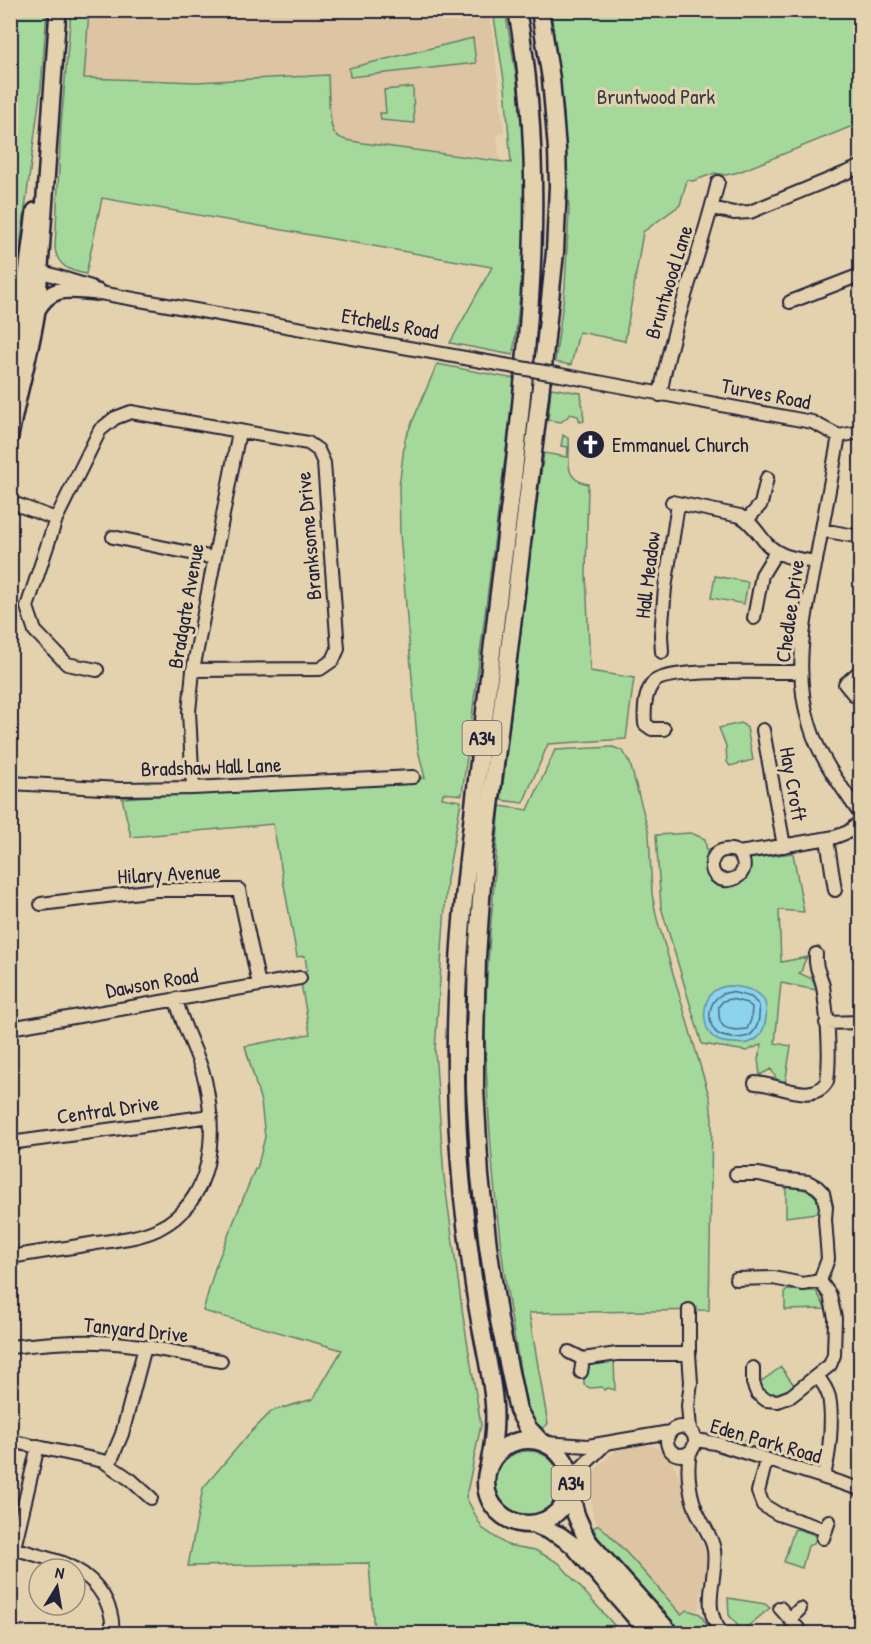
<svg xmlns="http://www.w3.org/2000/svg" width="871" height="1644" viewBox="0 0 871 1644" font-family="'Patrick Hand',sans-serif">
<rect width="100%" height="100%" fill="#e4d2af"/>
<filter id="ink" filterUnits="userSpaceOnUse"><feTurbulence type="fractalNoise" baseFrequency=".0167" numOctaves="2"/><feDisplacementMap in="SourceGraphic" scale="12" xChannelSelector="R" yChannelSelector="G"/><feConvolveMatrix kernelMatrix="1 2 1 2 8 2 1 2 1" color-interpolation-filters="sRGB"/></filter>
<g filter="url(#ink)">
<path fill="#ddc4a2" d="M71,11H488L493,38L504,131L497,137L500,161L363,143L341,138L336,134L331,127L328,75L197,82L66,78Z
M648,1445L662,1450L674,1465L680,1478L685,1506L703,1545L707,1564L698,1612L687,1610L681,1615L616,1543L604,1527L598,1525L593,1515L589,1486L596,1469L614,1452V1450L631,1446Z"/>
<path fill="#a5d99b" stroke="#647e6b" stroke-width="1.5" d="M11,10L47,11L41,87L18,262L10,261Z
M71,11H89L84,78L197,82L328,75C329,87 328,126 335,134C342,141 354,141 363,143L511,163L505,86L493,11H505C513,53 520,95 523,138C527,210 523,284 513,355L450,343L492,267L102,198L86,274C70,271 57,266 55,248L61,126Z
M551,11H860V123L739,172L726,175L715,173L693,181L687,180L680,205L643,232L625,341L579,332L571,365L555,362L565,287L569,210L564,115Z
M473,38L476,63L350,77L349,68Z
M413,87L414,123L381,120L380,113H386L384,90Z
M437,364L515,379L462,795L443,793L442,798L461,801L447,879L435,1050L444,1177L463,1316L481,1425L466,1497L482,1528L507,1545L535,1550L559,1563L621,1633H374L369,1563L188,1566L203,1488L248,1435L272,1411L313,1399L342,1350L203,1311L215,1268L255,1169H257L265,1137L261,1102L245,1046L310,1034L299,972L307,970L305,956L297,957L273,824L131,837L122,798L425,778L418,750L400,534L399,487L405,439Z
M551,388L581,393L584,421L580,422L578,416L571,414L561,422L548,420Z
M563,435L569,439C571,458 561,479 588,484L586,573L590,671L634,678L626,739L548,744L523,803L501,800L532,537L544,453L567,457L568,447L561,446Z
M715,576L748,582L744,604L711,598Z
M741,723L747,728L753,760L730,766L727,762L726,746L719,728Z
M613,747L623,751L630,763L649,833L652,894L657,919L710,1099L712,1119L709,1310L529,1313L548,1424L543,1428C524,1420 521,1371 517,1352C498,1247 488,1140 485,1033C485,1000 488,966 490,933C494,891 496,849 500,806L528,810L555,750Z
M691,833L705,839L710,874L717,884L724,885L747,859L793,853L804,912L779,910L781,962L807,957L803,965L802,970L799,973L812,979L816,990L781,983L775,1043L791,1046L785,1084L778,1082L771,1069L760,1075L758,1059L762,1044L747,1051L702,1044L661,907L656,835Z
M790,1187C806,1189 820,1192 819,1211L817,1213L786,1217V1189Z
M787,1290L816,1291L826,1309L785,1310V1292Z
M614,1359L615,1390L608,1388L604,1390L602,1387L590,1388L584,1385V1375L588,1365Z
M781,1367L794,1385C780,1397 769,1403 759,1383Z
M717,1431L820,1462L819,1464L812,1465L724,1438L719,1436Z
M495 1484a33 33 0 1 1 66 0a33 33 0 1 1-66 0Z
M598,1525C607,1528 669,1601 681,1614L687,1610L700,1614L712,1633H680L600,1541L593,1528Z
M797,1529L813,1534L816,1538L814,1543L808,1546L802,1568L784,1562L794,1530Z
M728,1598L765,1604L770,1608L742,1631L729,1615Z"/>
<path fill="#8bd4eb" stroke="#618da5" stroke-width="1.5" d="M731,986C741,987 754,989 761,996C771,1007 766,1035 753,1041C748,1044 740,1044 735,1043C729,1043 721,1042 717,1040C701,1031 701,1001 714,991C719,987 725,986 731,986Z"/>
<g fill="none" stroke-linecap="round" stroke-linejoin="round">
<path stroke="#4c6981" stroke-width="1.5" d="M731,992L751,997L759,1005C760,1016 759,1029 749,1036C741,1038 729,1039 720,1035C705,1028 705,994 731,992Z
M731,999L747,1003L752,1007L751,1020L747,1029C726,1032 717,1028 719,1006L723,1001Z"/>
<defs>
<path id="minor" d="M712,208L734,213L750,212L860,167
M33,269L91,287
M89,291L504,365
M790,302L860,275
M561,375L812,422L839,436L860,432
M660,395C673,322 701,253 718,182
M839,436C832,474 825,512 818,550C807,608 791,668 810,726C820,759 841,786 860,814
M10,502L56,519L27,607L35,631L67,664L97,670
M672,502L740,516C752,522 758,534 767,544C781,558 798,559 816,562
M56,519L100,430L115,418L131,412L308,443L318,450L324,463L338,649L333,660L320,669L193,670
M747,520L761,504L767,478
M822,530L860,537
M113,537L214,558
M754,618L762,575L776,552
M662,652L661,635L665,588L678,504
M855,696L845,684L860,671
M664,729H652L645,724C644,711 645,693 653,683C665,667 776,673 800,672
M763,730L784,846
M10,783L120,789L193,788L413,777
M193,788L189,712L193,670L239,432
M827,839L835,890
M739,853C759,881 709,892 712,863C714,849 729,847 739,853L835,837L848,832L860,822
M41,904L156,890H239L259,985
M826,1023L860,1022
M10,1028L300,978
M755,1083C776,1083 814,1106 827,1081C831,1053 827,1014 823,986C820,972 815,970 816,954
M10,1143L211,1116
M736,1174H759L780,1179L808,1182L817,1187L823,1193L826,1207L825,1219L828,1259L820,1281
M10,1257C39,1252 68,1248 96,1243C117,1240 139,1238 158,1229C214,1201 217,1134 205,1080C198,1052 182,1027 176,999
M736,1279L773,1278L803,1284L820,1281
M689,1310V1354L691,1382L688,1406L690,1429
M10,1347C39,1344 69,1341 98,1342C139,1343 180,1354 221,1361
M569,1352L583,1359L581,1372
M583,1359L617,1354H689
M753,1368V1383L757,1393L766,1400L778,1401L791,1396L830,1365L834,1355L835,1318L830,1295L820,1281
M817,1376C822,1382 827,1389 829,1397C833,1417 830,1458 823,1477
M667 1441a14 14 0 1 1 28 0a14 14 0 1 1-28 0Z
M696,1440L715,1443L860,1489
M10,1441L103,1461L131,1480L151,1498
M545,1443L588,1446L670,1432
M690,1453C686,1472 690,1499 699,1516C704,1527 712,1537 714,1550C718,1579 699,1608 723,1634
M766,1460L758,1492L763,1505L778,1514L826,1530
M109,1465L122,1434L145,1347
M571,1486L580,1469L605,1444
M823,1538L829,1521
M10,1547L63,1563L75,1569
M14,1548L38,1446
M75,1569C98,1581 115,1607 112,1634
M780,1608L803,1634
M790,1619L800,1609"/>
<path id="major" d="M37,310C52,284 70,290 97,292
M17,372L19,336L35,211
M10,437C17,394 31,353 37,310L58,10"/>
<path id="highway" d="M486 1482a42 42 0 1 1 84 0a42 42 0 1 1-84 0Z
M540,1441L528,1428L518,1410L499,1320L488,1246L480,1176L475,1089V1039L477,957L484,856L540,395L555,252L558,186L557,149L551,79L540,10
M489,1465C501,1411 491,1380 481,1327C476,1301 472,1274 469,1247C459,1177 455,1106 456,1035C457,946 468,859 478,771C489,674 501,576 513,479C531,324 546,166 517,10
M570,1491L576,1515L587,1540L671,1634
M533,1524L559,1535L573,1545L650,1634"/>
</defs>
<use href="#minor" stroke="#22223b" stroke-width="16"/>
<use href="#major" stroke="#22223b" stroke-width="20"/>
<use href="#highway" stroke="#22223b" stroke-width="21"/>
<use href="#minor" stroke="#e4d2af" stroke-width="12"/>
<use href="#major" stroke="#e4d2af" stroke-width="15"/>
<use href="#highway" stroke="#e4d2af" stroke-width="16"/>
<defs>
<path id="minor-bridge" d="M504,365L561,375"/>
</defs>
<use href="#minor-bridge" stroke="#22223b" stroke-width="16" stroke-linecap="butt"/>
<use href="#minor-bridge" stroke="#e4d2af" stroke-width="12"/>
</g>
</g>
<defs>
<symbol id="church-disc" viewBox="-11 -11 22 22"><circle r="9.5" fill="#22223b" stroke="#e4d2af"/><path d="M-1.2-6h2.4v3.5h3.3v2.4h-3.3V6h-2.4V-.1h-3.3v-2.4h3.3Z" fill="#fff"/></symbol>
</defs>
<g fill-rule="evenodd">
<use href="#church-disc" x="574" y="428" width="33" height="33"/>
</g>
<g text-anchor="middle" stroke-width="6" stroke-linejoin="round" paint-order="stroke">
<g fill="#e4d2af" stroke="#5c575e" stroke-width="1.5">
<rect x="462.5" y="721" width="39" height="34" rx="4.5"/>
<rect x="551.5" y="1466" width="39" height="34" rx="4.5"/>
</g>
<g font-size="20" font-weight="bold" fill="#22223b">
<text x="482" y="745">A34</text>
<text x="571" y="1490">A34</text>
</g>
<g font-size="21" fill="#363d49" stroke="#e4d2af">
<text x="656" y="104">Bruntwood Park</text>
</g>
<g font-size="21" fill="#22223b" stroke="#e4d2af">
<text transform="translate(669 282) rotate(-73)" y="7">Bruntwood Lane</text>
<text transform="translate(390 324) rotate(10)" y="7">Etchells Road</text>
<text transform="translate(766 394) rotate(11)" y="7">Turves Road</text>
<text transform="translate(309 536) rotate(-95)" y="7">Branksome Drive</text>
<text transform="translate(648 575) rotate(-83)" y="7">Hall Meadow</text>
<text transform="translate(186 606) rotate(-80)" y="7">Bradgate Avenue</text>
<text transform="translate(790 611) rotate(-82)" y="7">Chedlee Drive</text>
<text transform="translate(211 767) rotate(-2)" y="7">Bradshaw Hall Lane</text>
<text transform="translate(793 784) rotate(80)" y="7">Hay Croft</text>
<text transform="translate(169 874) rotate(-3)" y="7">Hilary Avenue</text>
<text transform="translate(152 983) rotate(-10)" y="7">Dawson Road</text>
<text transform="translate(108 1110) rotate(-8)" y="7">Central Drive</text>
<text transform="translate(136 1330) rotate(6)" y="7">Tanyard Drive</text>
<text transform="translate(766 1441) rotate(16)" y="7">Eden Park Road</text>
</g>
<g font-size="21" fill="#22223b" stroke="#e4d2af" text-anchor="start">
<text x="612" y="452">Emmanuel Church</text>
</g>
</g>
<rect width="871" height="1644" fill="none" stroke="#e4d2af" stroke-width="36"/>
<rect x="18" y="18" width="835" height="1608" fill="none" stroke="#22223b" stroke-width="2" filter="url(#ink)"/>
<g transform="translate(57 1587) rotate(11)"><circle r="28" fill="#e4d2af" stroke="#968c81" stroke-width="1.5"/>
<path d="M0-4.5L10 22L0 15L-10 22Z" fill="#22223b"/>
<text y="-9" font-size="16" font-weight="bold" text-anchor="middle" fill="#22223b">N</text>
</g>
</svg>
